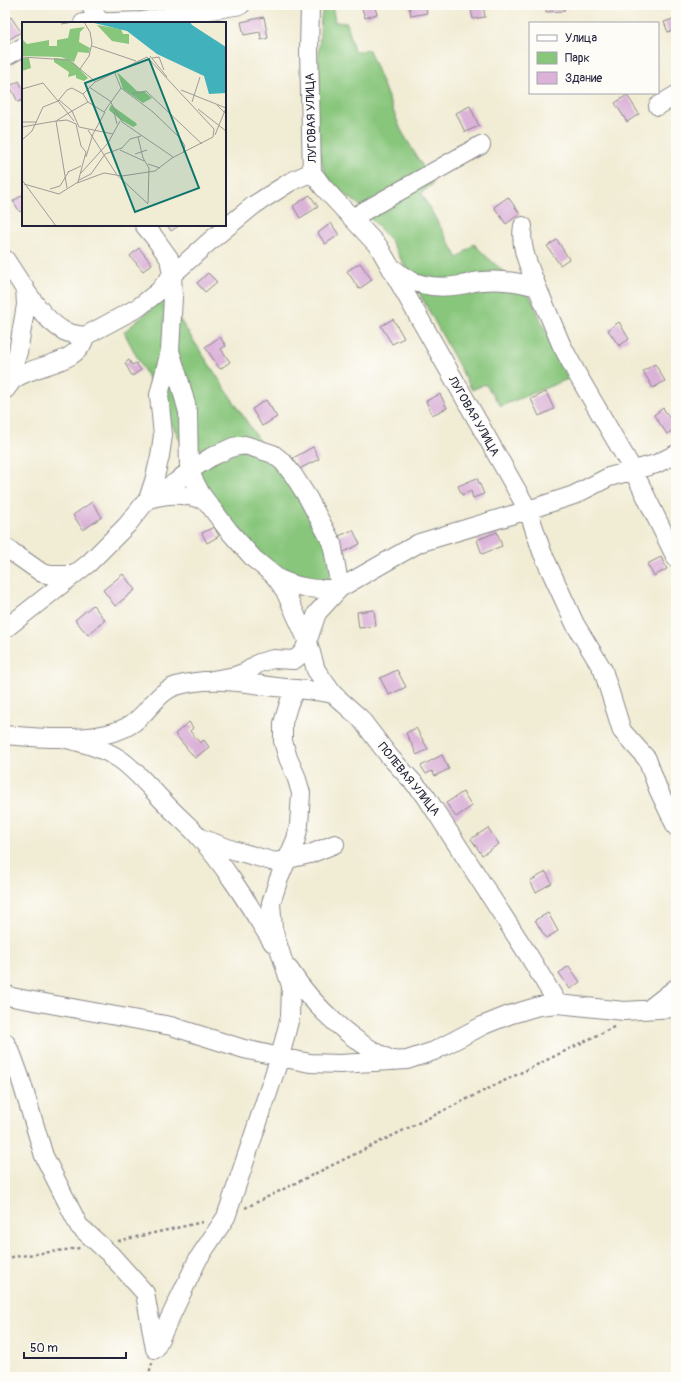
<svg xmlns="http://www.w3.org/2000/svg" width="681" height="1382" viewBox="0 0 681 1382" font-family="Pangolin,sans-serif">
<rect width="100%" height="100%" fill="#fdfcf7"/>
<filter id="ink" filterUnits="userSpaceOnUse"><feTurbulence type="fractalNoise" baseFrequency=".025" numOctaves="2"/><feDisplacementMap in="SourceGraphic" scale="8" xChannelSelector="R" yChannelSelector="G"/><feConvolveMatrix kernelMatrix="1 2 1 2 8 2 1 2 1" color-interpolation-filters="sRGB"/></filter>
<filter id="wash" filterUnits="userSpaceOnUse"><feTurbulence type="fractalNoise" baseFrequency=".012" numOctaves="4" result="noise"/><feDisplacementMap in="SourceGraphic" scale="16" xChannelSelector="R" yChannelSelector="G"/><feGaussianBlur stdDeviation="0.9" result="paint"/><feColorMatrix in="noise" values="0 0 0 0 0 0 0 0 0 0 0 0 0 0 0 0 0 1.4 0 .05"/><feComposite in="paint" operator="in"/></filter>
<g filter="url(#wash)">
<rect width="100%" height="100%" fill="#f1ecd4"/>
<path fill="#88c67c" stroke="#55745c" d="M325,5H332L335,22L347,23L354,51L369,50L401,130L433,184L421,193L458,258L474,244L487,257L529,294L568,379L501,406L485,384L472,390L391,241L357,203L332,186L323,168L316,131L317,82L321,17Z
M165,297L274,463L287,477L329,547L333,577L327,584L299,581L273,567L227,516L196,471L124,332Z"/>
<g id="blocks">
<path fill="#dbb3d9" d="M142,5H159V10L143,11Z
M361,5H374L377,14L365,18Z
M409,5H425L427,13L411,16Z
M470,5H483L485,17L473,19Z
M546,5H564V11L546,12Z
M11,17L21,32L7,41L5,38V21Z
M264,17L268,38L261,40L260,32L244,35L241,22Z
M676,18V30L668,32L664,22Z
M19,81L23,89V100L18,102L10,86Z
M627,95L639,114L627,122L615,103Z
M470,106L479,126L465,132L456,113Z
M23,195V210L20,212L13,201Z
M310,195L318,207L300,218L293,206Z
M508,197L520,214L506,224L494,207Z
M331,223L339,235L325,244L318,233Z
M167,225H180L171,231Z
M557,240L569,259L560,265L547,246Z
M139,248L152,264L143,271L130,256Z
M360,263L372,280L359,289L347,271Z
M208,273L217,282L205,292L197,283Z
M393,319L404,338L392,344L381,326Z
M619,322L629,339L619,346L608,330Z
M220,337L226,346L221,349L230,362L220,369L205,347Z
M129,360L132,365L136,363L141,370L132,376L125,363Z
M655,364L665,381L653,388L643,371Z
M546,392L554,409L539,416L531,399Z
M440,394L447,408L432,415L426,401Z
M266,400L277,417L262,426L252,409Z
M663,408L669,417L676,413V428L667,434L654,415Z
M313,447L319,459L299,469L293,458Z
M477,478L484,494L473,498L471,491L462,495L458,486Z
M92,502L102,517L83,530L73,515Z
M214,527L219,536L207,543L202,533Z
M353,530L360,544L342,553L334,538Z
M497,532L502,546L482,554L477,540Z
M661,557L667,569L654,576L647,564Z
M123,574L135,590L115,606L103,590Z
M93,605L105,620L88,635L75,620Z
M374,610L376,626L359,628L357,612Z
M397,670L406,687L389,695L380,678Z
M189,722L193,728L190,731L200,743L204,740L209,747L195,758L175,734Z
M416,728L428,749L417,755L406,733Z
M442,755L449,769L435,776L432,771L426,774L421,766Z
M463,792L472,806L456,817L446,803Z
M488,828L499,844L482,855L471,839Z
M546,872L552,883L536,892L530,881Z
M548,913L558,931L546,938L535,920Z
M569,966L580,982L570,989L559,973Z"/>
</g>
</g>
<g filter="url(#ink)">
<use href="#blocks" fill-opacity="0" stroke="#8a8788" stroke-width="1"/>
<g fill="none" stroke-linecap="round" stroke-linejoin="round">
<defs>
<path id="minor" d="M90,5L100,22
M310,5L309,51L312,172L323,187L379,247L528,510L542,552L575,624L603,670L622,731L647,759L658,789L676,827
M83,23L143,21L241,5
M5,57L23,47
M658,106L676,95
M352,218L481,145
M144,225L154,237L169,258L172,275L173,297L170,351L180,383L188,412L189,471L201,494L229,531L254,559L275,576L285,591L308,642L316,670L333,694L360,718L389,756L425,795L529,956L558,1004
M523,226C519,247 530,268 537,287
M5,259C21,282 39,317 64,331C70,334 78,335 85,336L139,307L159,291L172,275L210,241L254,205L290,182L312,172
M391,267C396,270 401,275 406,278C422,287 443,288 461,285C468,284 475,281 482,281C501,279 519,282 537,287L561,344L577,374L633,470L676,558
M170,351L159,395L163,435L160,456L154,481L148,499C170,493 184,493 206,501
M6,389L18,352L26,305L25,288
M5,390C8,387 10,383 13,380C34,363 79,366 85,336
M5,547L42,573L51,575H73
M5,629L89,563L127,525L148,499L176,482L189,471L211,457L233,447L245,445L273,454L283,462L294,476L308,498L332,543L340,588C316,591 297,588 275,577
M212,680L235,676L246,672L259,663L273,659L294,660L299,656L304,651L317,613L340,588L419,543L528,510L574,495L609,477L656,464L676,454
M5,735C40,738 104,744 133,723C149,712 157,692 176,686C212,675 249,684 285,688C301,690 317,690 333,694
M61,738C81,742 100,747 118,758C134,768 152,790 166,804C177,816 190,826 200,838C228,870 250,907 273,943
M201,838L233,850L275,862L310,854L335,844
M289,969C312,1005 355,1046 395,1061
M5,994L12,997L171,1026L244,1049L280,1057L310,1063L340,1064L407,1060L434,1051L484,1025L509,1015L539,1006L558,1004L624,1011L676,1008
M649,1009L676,988
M5,1042L12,1055L20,1077L44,1156L79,1226L111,1255L145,1293L155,1349
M155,1349L198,1259L226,1217L280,1057L290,1017L291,986L273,929L271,903L278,881L296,839L299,825L301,793L296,776L288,758L283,741V723L289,703L296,689"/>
</defs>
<use href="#minor" stroke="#8a8788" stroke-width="20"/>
<path stroke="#8a8788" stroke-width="2.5" stroke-dasharray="3 3" stroke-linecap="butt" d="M245,1208L616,1026
M118,1241L203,1222
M5,1258L80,1248
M148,1377L152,1363"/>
<use href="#minor" stroke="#fff" stroke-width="18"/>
</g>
</g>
<g text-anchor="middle" stroke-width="3" stroke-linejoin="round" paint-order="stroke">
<g font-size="12" fill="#22223b" stroke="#fdfcf7">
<text transform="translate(311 118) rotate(-92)" y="4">ЛУГОВАЯ УЛИЦА</text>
<text transform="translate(474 416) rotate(60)" y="4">ЛУГОВАЯ УЛИЦА</text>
<text transform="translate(409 779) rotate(51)" y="4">ПОЛЕВАЯ УЛИЦА</text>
</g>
</g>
<g transform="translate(22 22)">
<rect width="204" height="204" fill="#f1ecd4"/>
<path d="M75,3L99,7L101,12H107V22L90,19ZM63,5L58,10L57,20L68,26L67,31L56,30L52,40L39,35L0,34V17L5,22L27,18V24H35V18L46,16L48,7ZM0,36H7L9,46L0,49ZM32,36L44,37L52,41L66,56L62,59L54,56V53L46,55L47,50L32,40ZM95,50L115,69L123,70L130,76L121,81L101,67ZM89,83L114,101L115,103L111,105L99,98L87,88Z" fill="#88c67c"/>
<path d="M68,0H168L170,3L204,25V71L187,72L182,54L135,32L105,9Z" fill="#41b1bb"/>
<path fill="none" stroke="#9e9b97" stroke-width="1" d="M39,2L51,0M70,24L114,39M128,34L145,55M0,35L47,38L74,60M130,36L137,35L142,48M58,47L67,34L70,21L68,10L62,0M92,49L99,66L131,90L158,116L163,124L161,131M67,65L88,79L100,100L151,135M0,67L21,61L36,79L45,68L50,66L61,72L66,80M159,68L204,86M61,72L73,60L125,35M110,72L124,69L180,122M37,78L50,89L66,80L82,90L99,66M170,80L178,55M195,83L204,92M176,87L204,109M92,90L95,102M34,99L45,166M0,100H15M0,105L34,99L50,89L57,105L91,112M66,108L95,153L126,182M193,113L204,86M116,115L121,136L127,146L126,181M0,118L10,109L21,85L36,79L52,99M98,128L122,139M113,132L125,128M64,135L71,112L83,90M126,142L138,146M46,150L59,144M59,151L86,121L98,99M0,158L34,204M57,158L69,152L83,132L100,126L108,117L119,114M55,161L82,151L100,154L133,149L150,136L191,115L192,107L125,35M2,162L37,172L56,160L64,130L59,124L54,102L45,98L35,99M28,167L38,164L47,149"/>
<path fill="#0f766e" fill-opacity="0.15" stroke="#0f766e" stroke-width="2" d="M127,37L177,166L113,190L63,61Z"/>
<rect width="204" height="204" fill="none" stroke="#22223b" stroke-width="2"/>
</g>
<rect width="681" height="1382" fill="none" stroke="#fdfcf7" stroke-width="20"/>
<rect x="529" y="22" width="130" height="72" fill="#fdfcf7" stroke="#a5a5ac"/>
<rect x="537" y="35" width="20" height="6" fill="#ffffff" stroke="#a5a5ac"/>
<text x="565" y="42" font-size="12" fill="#22223b">Улица</text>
<rect x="537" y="52" width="20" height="12" fill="#88c67c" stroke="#a5a5ac"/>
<text x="565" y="62" font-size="12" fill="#22223b">Парк</text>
<rect x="537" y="72" width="20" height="12" fill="#dbb3d9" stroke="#a5a5ac"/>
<text x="565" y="82" font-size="12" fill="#22223b">Здание</text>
<path d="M24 1352v6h102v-6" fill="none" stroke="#22223b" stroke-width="2"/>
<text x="30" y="1352" font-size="12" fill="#22223b" stroke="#fdfcf7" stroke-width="3" paint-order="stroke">50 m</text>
</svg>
